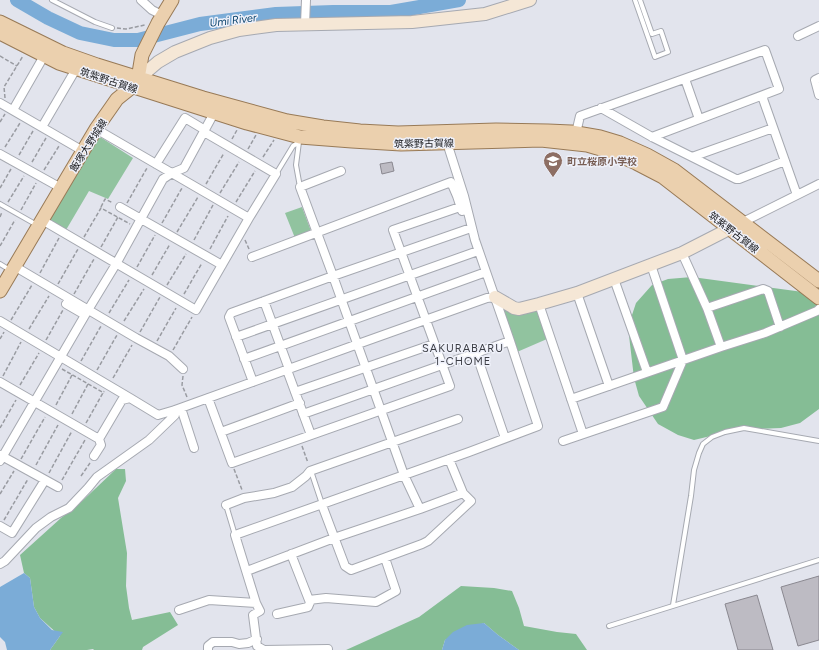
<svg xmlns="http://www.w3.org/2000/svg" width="819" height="650" viewBox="0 0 819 650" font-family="Figtree,'Noto Sans JP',sans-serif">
<rect width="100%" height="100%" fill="#e2e4ed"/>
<path fill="#91c39f" d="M97,135L133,158L108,199L89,191L66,230L48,219Z
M302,207L311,231L295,238L285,213Z
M501,306L535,310L538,311L547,339L517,352Z"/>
<path fill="#85bd95" d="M692,277L803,292L819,300V409L800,423L781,428L757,429L719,434L694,440L678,435L658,424L639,396L634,378L628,327L636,303L652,285L668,279Z
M116,469H125L126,481L118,498L127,553L126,586L129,608L132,620L170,612L178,625L143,647L142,650H94L93,649L87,650H50L60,636L40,618L34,607L30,578L24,573L20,555L61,518L76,507Z
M461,586L494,588L512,591L519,608L524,626L557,632L576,634L587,650H519L498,635L484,623L445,640L442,650H346L419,617Z"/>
<path fill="#7bacd7" d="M24,573L30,578L34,607L40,618L52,630L63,632L60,636L50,650H7L5,642L0,637V587Z
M484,623L498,635L519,650H442L445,640L453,632L467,625Z"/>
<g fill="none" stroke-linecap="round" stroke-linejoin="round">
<path stroke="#7bacd7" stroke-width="14" d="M17,0L48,18L80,33L114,40H138L200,24L276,14L333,12H391L459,0"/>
</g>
<path fill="#bdbbc3" stroke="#8a8890" d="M392,162L394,171L382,174L380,164Z
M819,576V640L798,646L781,587Z
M757,595L773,650H738L725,604Z"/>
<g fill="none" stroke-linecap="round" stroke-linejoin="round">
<defs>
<path id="lane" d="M52,0L95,22L112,28
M635,0L655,57L668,52L661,31L652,34L640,0
M299,142L296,165L300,187
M276,174L293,146L299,142
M0,204L37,225
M0,264L10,270
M311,471L322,504
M226,505L235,535
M673,605L691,496L694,470L699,453L703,444L712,437L725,432L744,428L819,441
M609,626L819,560"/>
<path id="street" d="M141,0L152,10L162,15
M305,24L306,0
M798,36L819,26
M819,78L815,80L819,95
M685,79L699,119
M762,96L797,195
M0,103L83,151
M601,108L652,137L736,179H739L785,161
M13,110L44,56
M42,127L76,69
M96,129L249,218
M576,133L580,116L765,50L779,89L652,137
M0,154L61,188
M692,157L773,128
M156,164L185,118L205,130
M341,171L300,187L333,276L404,475L420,509
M120,207L222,265
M42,220L196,310L249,218L276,174L204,132
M739,224L819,184
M682,253L707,308L721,347
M252,257L451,182L457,196L462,211
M14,266L136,338L169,356L183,369
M614,279L647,372
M577,293L609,386
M264,301L289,369
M66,304L85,315
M539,304L583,434
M707,308L763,289L768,291L780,327
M0,321L130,398
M236,337L478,251
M476,353L505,438
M244,359L486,272
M287,370L311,435
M0,382L99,439L122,400L130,398L158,415L175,410L358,344L487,298L495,297
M253,382L229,317L231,313L333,276L471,228
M295,392L434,344
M208,398L232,463L450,386L393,230L460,207
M571,399L721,347L765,333L817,311L819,309
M181,408L194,448
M303,414L510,341
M221,432L300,403
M563,441L663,407L683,360L651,265
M0,455L58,487
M94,456L101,445L99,439
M0,461L88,310L116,264L163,179L172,173L184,168L214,113
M226,505L244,498L274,493L292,487L306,476L310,471L458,419
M322,505L345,566L351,570L422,544L428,541L471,501L463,493L449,459
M0,526L12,533L45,480
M291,554L309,600L326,598L376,602L396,591L385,558
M0,564L5,561L36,528L51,517L69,508L88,488L97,477L149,440L175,415V410
M247,571L334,538L420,509L463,493
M256,603L260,611L253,615L257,646L264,650L328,649
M179,610L209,600L256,603L235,535L469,452L538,426L510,341L475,240L464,196L449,149L448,142
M277,614L308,607L311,600
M208,650V646L213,642H232L239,644L248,643L257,639"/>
<path id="secondary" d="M138,79L158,62L175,52L210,38L239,30L276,25L412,22L485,14L530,0
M495,297L514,308L519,309L539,304L577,293L682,253L729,229"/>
<path id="primary" d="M0,22L63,53L97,65L203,98L287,121L323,127L360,131L398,133L496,130L548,131L571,132L600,137L620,143L647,155L674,170L819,281
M0,33L59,63L247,123L300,137L352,141L401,144L541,140L587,145L611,152L636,163L663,177L819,298
M0,291L96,129L117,99L132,87L138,79L142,55L158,23L172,0"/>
</defs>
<use href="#lane" stroke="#a6a9b1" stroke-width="6"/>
<use href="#street" stroke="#a6a9b1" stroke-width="10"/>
<use href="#secondary" stroke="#a6a9b1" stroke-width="14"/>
<use href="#primary" stroke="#987a57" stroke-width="15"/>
<path stroke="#999ba1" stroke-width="1.5" stroke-dasharray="4 2" stroke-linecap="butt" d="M117,28L126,29L145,25
M0,56L17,66
M5,98L4,87L23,56
M0,122L5,114
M232,139L237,130
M5,147L20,123
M248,149L256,135
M19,155L33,131
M263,157L274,140
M32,162L46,138
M44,170L59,146
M206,184L224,153
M0,188L11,169
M220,193L239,162
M8,202L24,176
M236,202L255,171
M127,203L147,168
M101,207L105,199L113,203
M21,210L36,183
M0,217L2,212
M162,223L182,188
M177,232L198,197
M84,237L101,208L130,224
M194,240L213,205
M245,240L249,249
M0,246L15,220
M101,247L118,217
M210,249L228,216
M137,267L155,235
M40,273L59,238
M152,275L170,244
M58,284L78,249
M167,285L186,254
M74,294L94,259
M184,294L202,263
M109,313L129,280
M11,320L32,285
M124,321L144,289
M29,329L49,296
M140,332L160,297
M0,339L4,332
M46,340L63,310
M157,341L176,308
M173,350L192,317
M81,361L101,326
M62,369L104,393
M97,370L117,335
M3,376L21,342
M183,376L182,385L187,397
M113,378L132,345
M20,385L39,353
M56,405L72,375
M72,414L88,384
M86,423L104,391
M0,428L16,400
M302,446L308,463
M21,459L45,417
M36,465L58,425
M234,469L242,490
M49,473L72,431
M81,476L90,463
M62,480L85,440
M0,494L14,471
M4,520L28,479"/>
<use href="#lane" stroke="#fff" stroke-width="4"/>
<use href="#street" stroke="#fff" stroke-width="8"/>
<use href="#secondary" stroke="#f5e7d6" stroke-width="12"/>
<use href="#primary" stroke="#ebd0ae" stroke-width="13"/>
</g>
<defs>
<symbol id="school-pin" viewBox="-11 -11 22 30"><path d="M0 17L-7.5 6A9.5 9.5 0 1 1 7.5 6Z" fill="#8d6e63" stroke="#eff1fa"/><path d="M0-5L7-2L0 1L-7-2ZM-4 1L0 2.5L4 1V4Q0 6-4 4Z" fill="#fff"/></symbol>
</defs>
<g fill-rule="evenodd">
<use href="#school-pin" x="542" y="150" width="22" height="30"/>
</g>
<g text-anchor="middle" stroke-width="3" stroke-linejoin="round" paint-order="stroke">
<g font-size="10" fill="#16171a" stroke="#eff1fa">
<text transform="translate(109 80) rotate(18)" y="4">筑紫野古賀線</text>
<text transform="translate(424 143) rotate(-1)" y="4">筑紫野古賀線</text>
<text transform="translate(88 145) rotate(-58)" y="4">飯塚大野城線</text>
<text transform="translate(734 232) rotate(38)" y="4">筑紫野古賀線</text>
</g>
<g font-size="10" font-weight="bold" fill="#785e54" stroke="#eff1fa" text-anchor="start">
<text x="567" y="165">町立桜原小学校</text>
</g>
<g font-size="11" font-style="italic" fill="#0b446d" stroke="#eff1fa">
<text transform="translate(233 20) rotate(-7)" y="4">Umi River</text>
</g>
<g font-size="11" letter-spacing="1" fill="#3c3e45" stroke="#eff1fa">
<text x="463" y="352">SAKURABARU<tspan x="463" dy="13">1-CHOME</tspan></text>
</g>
</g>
</svg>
